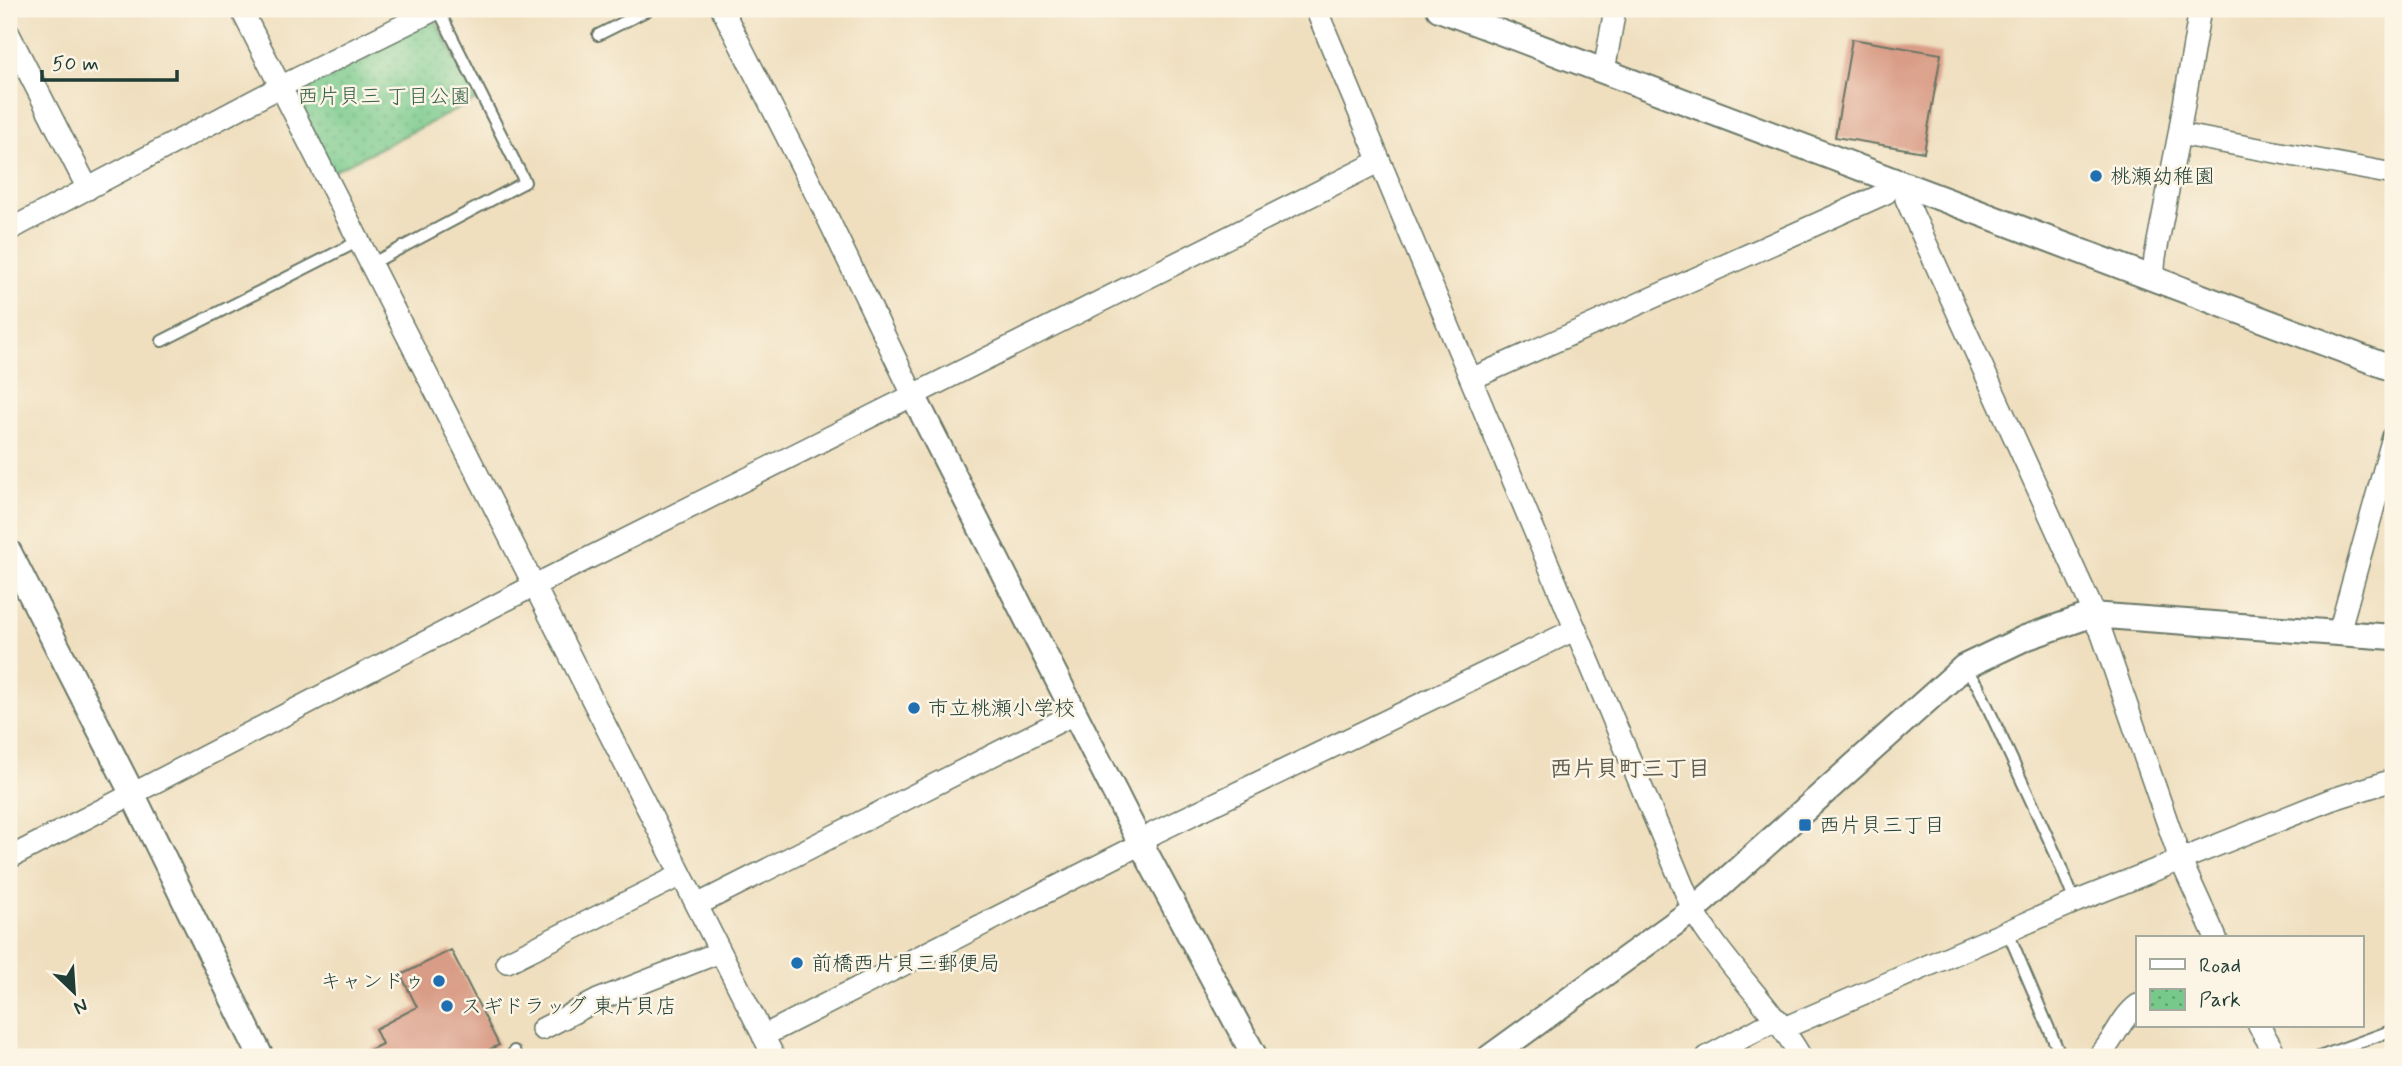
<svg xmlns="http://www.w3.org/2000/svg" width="2402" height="1066" viewBox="0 0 2402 1066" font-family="Mynerve,'Klee One',sans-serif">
<defs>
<pattern id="park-dots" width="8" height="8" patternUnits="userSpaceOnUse" patternTransform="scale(1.75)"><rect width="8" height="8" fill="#76c98b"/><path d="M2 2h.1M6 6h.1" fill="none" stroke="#60a472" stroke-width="1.8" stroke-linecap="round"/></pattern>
</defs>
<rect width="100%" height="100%" fill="#fcf5e5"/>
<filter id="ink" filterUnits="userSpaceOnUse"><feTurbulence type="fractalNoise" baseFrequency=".0143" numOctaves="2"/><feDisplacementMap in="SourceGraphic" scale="14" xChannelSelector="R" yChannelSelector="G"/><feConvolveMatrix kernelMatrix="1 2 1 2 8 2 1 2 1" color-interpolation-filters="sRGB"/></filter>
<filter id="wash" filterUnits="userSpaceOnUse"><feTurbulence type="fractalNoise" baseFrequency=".00686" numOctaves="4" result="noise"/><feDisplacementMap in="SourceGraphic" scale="28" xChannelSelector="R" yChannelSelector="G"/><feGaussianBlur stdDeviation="1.57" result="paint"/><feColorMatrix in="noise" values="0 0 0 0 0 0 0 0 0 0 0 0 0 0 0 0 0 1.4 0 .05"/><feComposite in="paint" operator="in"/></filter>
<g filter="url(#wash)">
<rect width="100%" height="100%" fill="#efdfbf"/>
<path fill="url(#park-dots)" stroke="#4a8360" stroke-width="2" d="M435,19L476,100L332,172L292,91Z"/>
<g id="blocks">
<path fill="#d99c86" d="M1852,39L1941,54L1924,152L1835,137Z
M451,950L499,1045L474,1057H355L382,1044L375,1029L417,1007L401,975Z"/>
</g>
</g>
<g filter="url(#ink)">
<use href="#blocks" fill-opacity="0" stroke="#687665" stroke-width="2"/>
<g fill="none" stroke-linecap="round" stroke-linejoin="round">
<defs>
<path id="service" d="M598,35L650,9
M371,264L525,182L438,9
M162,341L359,241
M1964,667L1978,686L2056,855L2075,902
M2007,930L2061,1057
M514,1051L517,1057
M2319,1057L2393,1030"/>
<path id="minor" d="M241,9L774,1057
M722,9L821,204L914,397
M1316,9L1693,910C1724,964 1770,1004 1801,1057
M9,34L88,189
M1601,70L1606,60L1615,9
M2179,134L2200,9
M1908,185L1906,199L2091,606V615L2102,634L2180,859L2216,938
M9,230L280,87L436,9
M2153,279L2155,257L2179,134L2393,174
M1471,379L1886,193L1894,180
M2337,632L2341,625L2393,437
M9,858L533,586L1378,162
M697,905L1074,714
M507,962L681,875
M2259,1026L2277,1057
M1784,1028L2075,902L2330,800L2393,780
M542,1029L598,1000L720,952
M763,1036L1141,844L1154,833L1576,629
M1707,1057L1777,1019
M2098,1057C2114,1042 2120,1018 2138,1005"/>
<path id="tertiary" d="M1439,9L2393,369
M914,397L1141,844L1255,1057
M9,552L133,795L261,1057
M1490,1057L1693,910L1964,667L2025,638L2091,615L2393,637"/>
</defs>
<use href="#service" stroke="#687665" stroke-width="14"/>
<use href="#minor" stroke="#687665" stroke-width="24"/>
<use href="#tertiary" stroke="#687665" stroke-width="28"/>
<use href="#service" stroke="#fff" stroke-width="10"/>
<use href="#minor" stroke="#fff" stroke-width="21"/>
<use href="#tertiary" stroke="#fff" stroke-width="24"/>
</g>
</g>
<g fill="#1f6fb2" stroke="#fcf5e5" stroke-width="2.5">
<circle cx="2096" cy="176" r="7"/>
<circle cx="914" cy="708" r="7"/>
<rect x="1798" y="818" width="14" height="14" rx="3.5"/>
<circle cx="797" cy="963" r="7"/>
<circle cx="439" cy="981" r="7"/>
<circle cx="447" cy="1006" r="7"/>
</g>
<g text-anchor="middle" stroke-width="5" stroke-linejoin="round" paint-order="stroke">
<g font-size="21" fill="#35604a" stroke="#fcf5e5">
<text x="384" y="103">西片貝三 丁目公園</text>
</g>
<g font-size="21" fill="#1f3d34" stroke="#fcf5e5" text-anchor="start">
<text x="2110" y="183">桃瀬幼稚園</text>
<text x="928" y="715">市立桃瀬小学校</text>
<text x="1819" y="832">西片貝三丁目</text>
<text x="811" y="970">前橋西片貝三郵便局</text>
<text x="425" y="988" text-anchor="end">キャンドゥ</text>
<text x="461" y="1013">スギドラッグ 東片貝店</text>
</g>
<g font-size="23" font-weight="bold" fill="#605e51" stroke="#fcf5e5">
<text x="1630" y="776">西片貝町三丁目</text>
</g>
</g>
<rect width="2402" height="1066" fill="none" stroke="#fcf5e5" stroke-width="35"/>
<rect x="2136" y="936" width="228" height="91" fill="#fcf5e5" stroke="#a4ab9e" stroke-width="2"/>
<rect x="2150" y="959" width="35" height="10" fill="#ffffff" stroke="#a4ab9e" stroke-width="2"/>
<text x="2199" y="972" font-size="21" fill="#1f3d34">Road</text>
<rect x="2150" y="989" width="35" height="21" fill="url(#park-dots)" stroke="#a4ab9e" stroke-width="2"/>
<text x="2199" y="1006" font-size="21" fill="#1f3d34">Park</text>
<g transform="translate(74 992) rotate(155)" stroke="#fcf5e5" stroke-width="5" paint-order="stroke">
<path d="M0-5L12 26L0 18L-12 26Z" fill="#1f3d34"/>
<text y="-10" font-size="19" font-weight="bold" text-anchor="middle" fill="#1f3d34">N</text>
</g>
<path d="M42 70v10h135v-10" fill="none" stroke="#1f3d34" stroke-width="3.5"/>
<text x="52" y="70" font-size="21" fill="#1f3d34" stroke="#fcf5e5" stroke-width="5" paint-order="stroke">50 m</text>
</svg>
